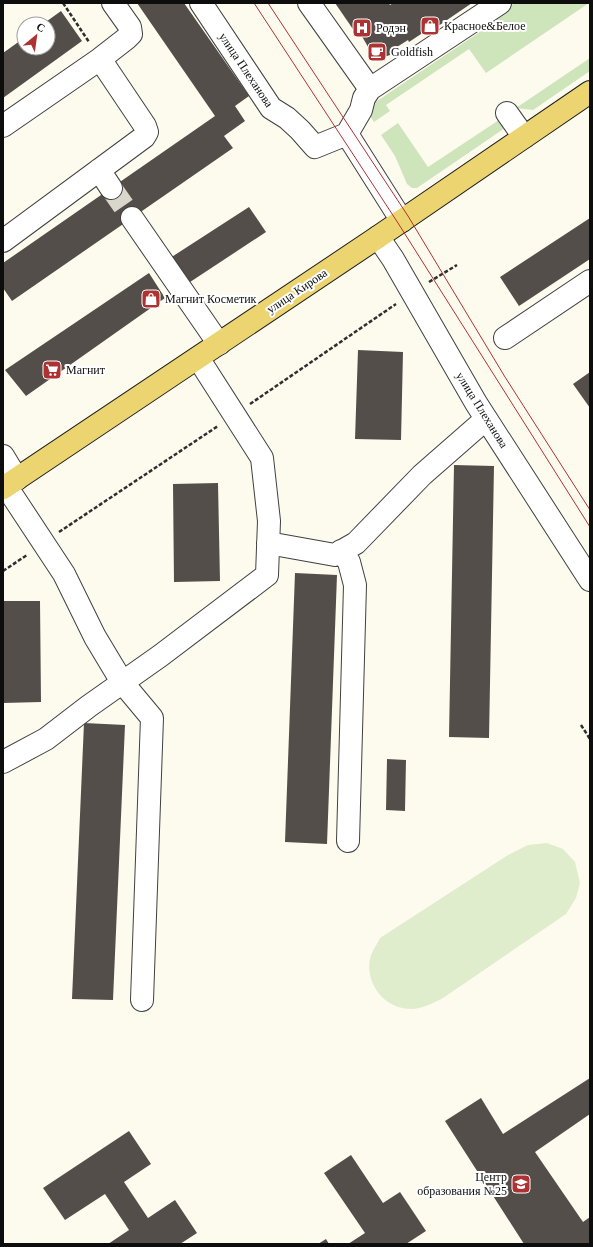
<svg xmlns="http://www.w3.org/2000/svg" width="593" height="1247" viewBox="0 0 593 1247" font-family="Georgia,serif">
<rect width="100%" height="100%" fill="#fdfbee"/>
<path fill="#cee5bb" d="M515,3H589L486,73L469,49L386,105L390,111L374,122L370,116L371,105L490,25L498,14Z
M590,58V71L533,110L516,108Z
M502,118L504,128L502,130L417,188H412L407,184L395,156L381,135L398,123L428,167Z"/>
<path fill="#dfedcc" d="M547,843L563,849L575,862L580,883L576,898L566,914L443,998C433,1003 422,1009 411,1009C383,1009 363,981 371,955C373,949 378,943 380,938L508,855L528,845Z"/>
<path fill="#544e4a" d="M137,3H184L249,96L235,106L245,121L224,136L233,148L12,301L3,288V263L215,116Z
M335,3H389L390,5L393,3H472L425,35L424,32L409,42L408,40L397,47L390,55L384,57H379L371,52L360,33L357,35Z
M61,11L82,41L3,98V53L24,38V48H48V24H43Z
M249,207L266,232L184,286L167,260Z
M590,218V259L519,306L500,277Z
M149,273L165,298L26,396L5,370Z
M358,350L403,352L401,440L355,439Z
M590,372V408L573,384Z
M454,465L494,466L489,738L449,737Z
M218,483L220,581L174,582L173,484Z
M295,573L337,575L327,844L285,842Z
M3,601H40L41,702L3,703Z
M84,723L125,725L113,1000L72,999Z
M387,759L406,760L405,811L386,810Z
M590,1078V1114L535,1152L583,1222L590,1217V1244H524L445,1121L481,1098L503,1134Z
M129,1131L151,1164L124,1182L148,1218L175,1200L197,1233L180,1244H108L129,1230L105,1194L65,1220L43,1188Z
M351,1155L383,1203L400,1192L426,1231L406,1244H348L365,1233L324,1173Z
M326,1239L329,1244H318Z"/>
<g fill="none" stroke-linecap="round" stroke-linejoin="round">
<path stroke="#d9d7cc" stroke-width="22" stroke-dasharray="22 11" stroke-linecap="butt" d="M111,188L132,218"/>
<defs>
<path id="minor" d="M201,3L271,108L287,118L300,130L315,147L347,134
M309,3L370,89L364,98L361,110L347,134L402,221
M100,59L127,38L131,34L130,27L113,3
M370,89L500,3
M507,113L524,137
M3,126L100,59L145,126L147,132L144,137L3,241
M99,170L111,188
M132,218L219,344
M378,237L393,259L476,403L590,580
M505,338L590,281
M3,456L17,479
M6,486L64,574L95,637L122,682L152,718L142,1000
M268,543L335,555L356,543L422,475L486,419
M341,551L349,562L355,585L348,841
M3,762L46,739L89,706L160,656L267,575L269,521L262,458L198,358"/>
<path id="major" d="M3,488L378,237L590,92"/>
</defs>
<use href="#minor" stroke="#404040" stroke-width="24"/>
<use href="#major" stroke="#1e1e1e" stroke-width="24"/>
<path stroke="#2f2f2f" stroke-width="2.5" stroke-dasharray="4 2" stroke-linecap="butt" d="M63,3L89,42
M429,282L457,265
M250,404L396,304
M59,532L218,426
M3,571L27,555
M581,725L590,739"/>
<use href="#minor" stroke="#fff" stroke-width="22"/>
<use href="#major" stroke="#ecd470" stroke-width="22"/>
<path stroke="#af3232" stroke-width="1" d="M254,3L398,223L590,527
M268,3L408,216L505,377L590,510"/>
</g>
<defs>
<symbol id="shop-square" viewBox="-11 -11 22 22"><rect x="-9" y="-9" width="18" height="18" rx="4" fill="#af3232" stroke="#fff"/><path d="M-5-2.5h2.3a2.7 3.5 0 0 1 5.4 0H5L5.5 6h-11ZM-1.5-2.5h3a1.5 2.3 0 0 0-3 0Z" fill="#fff"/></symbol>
<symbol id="hospital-square" viewBox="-11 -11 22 22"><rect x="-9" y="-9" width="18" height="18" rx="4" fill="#af3232" stroke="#fff"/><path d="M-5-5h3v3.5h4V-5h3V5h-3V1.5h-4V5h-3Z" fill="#fff"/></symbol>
<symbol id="cafe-square" viewBox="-11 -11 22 22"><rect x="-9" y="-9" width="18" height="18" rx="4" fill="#af3232" stroke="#fff"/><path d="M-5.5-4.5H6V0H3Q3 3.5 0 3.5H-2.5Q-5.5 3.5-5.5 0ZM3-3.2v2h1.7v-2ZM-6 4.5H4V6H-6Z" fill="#fff"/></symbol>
<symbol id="supermarket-square" viewBox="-11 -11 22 22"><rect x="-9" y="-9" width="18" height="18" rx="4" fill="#af3232" stroke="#fff"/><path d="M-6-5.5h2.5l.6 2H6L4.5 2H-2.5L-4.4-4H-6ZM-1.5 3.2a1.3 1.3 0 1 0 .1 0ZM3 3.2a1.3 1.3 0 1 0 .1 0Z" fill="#fff"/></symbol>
<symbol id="school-square" viewBox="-11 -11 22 22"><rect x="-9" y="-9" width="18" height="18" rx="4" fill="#af3232" stroke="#fff"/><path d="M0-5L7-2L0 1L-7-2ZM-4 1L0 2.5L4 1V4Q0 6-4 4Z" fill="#fff"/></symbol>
</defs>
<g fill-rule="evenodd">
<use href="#shop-square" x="419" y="15" width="22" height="22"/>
<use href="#hospital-square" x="351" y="17" width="22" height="22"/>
<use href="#cafe-square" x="366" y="41" width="22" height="22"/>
<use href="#shop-square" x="140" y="288" width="22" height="22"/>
<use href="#supermarket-square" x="41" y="359" width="22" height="22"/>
<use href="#school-square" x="510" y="1173" width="22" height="22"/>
</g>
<g text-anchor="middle" stroke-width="4" stroke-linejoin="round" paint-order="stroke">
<g font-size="12" fill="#0d0d0d" stroke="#fff" text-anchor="start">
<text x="444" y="30">Красное&amp;Белое</text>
<text x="376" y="32">Родэн</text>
<text x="391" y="56">Goldfish</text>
<text x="165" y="303">Магнит Косметик</text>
<text x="66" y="374">Магнит</text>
<text x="507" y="1181" text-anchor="end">Центр<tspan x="507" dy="14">образования №25</tspan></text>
</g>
<g font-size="12" fill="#0d0d0d" stroke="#fff">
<text transform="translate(246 70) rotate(56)" y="4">улица Плеханова</text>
<text transform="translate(297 291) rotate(-34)" y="4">улица Кирова</text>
<text transform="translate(482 410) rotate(58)" y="4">улица Плеханова</text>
</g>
</g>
<rect width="593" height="1247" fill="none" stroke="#0d0d0d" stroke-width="8"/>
<g transform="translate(36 36) rotate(29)"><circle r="19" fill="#ffffff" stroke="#9e9e9e"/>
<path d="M0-3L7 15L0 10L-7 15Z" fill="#af3232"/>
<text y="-6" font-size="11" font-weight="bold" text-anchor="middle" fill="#0d0d0d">С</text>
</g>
</svg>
